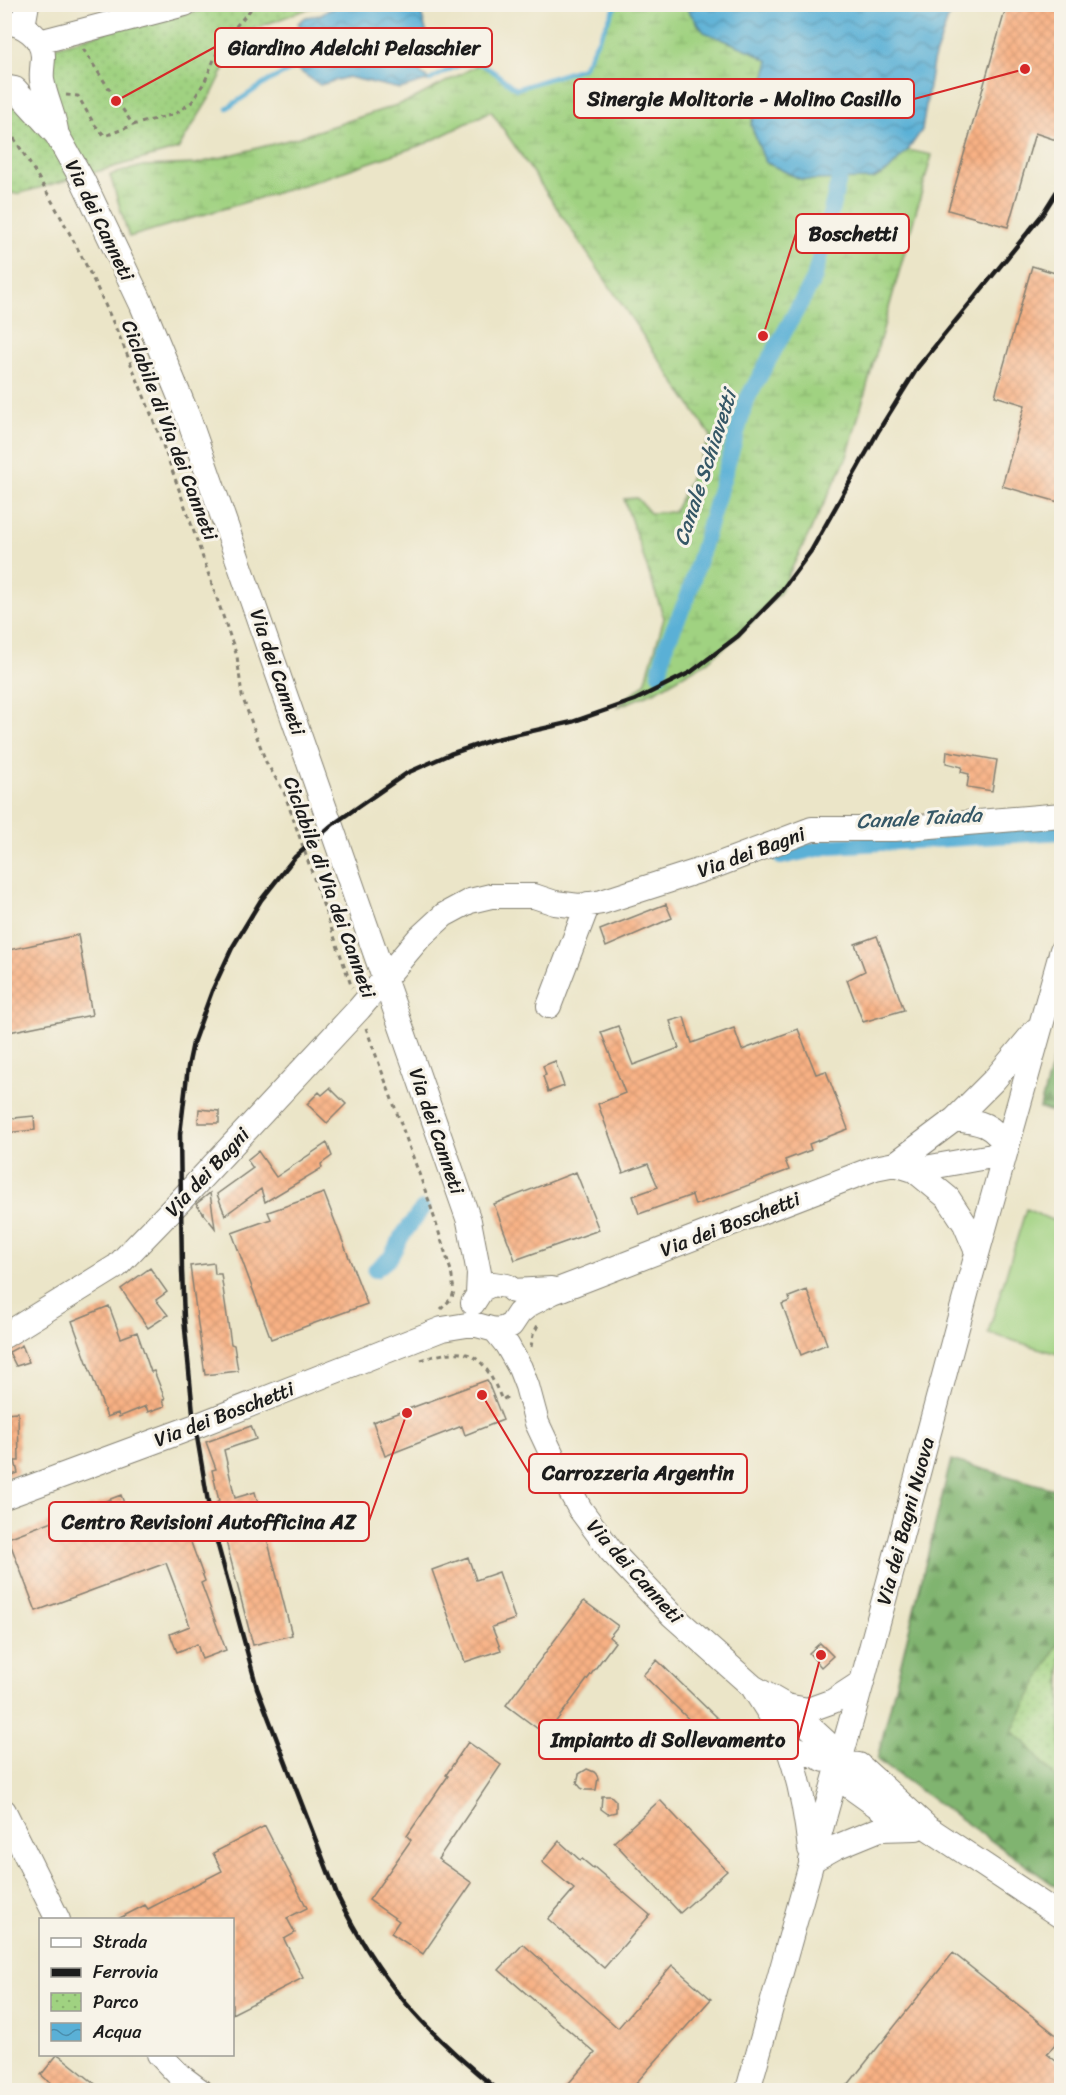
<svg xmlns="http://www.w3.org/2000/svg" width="1066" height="2095" viewBox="0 0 1066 2095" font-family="Sriracha,sans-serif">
<defs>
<pattern id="forest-firs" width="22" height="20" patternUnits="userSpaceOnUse" patternTransform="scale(1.5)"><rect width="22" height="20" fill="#80b46f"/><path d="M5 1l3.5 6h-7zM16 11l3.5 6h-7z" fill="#68925a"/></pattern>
<pattern id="wetland-marsh" width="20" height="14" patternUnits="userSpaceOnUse" patternTransform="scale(1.5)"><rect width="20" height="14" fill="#a0d281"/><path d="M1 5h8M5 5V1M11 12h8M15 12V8" fill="none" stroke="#89b46f"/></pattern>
<pattern id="park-dots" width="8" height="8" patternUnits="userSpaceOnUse" patternTransform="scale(1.5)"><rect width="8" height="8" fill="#a0d281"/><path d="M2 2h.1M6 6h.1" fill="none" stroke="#89b46f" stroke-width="1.8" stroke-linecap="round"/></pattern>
<pattern id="water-waves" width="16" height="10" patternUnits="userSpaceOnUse" patternTransform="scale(1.5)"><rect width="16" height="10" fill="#5ab0d6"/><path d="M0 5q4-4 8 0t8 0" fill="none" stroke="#4a8ead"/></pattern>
<pattern id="building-cross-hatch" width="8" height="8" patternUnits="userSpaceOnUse" patternTransform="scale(1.5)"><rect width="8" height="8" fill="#f8b184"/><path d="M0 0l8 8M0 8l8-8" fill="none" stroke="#d49871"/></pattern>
</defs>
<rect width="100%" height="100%" fill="#f7f3e8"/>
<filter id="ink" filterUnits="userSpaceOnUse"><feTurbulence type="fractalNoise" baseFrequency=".0167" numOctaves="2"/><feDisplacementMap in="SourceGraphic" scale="12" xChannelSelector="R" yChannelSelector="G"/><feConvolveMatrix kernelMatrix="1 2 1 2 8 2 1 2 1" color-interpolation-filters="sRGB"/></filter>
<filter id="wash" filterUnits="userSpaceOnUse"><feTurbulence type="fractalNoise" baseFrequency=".008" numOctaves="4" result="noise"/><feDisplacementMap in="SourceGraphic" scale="24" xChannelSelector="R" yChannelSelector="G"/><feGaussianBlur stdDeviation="1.35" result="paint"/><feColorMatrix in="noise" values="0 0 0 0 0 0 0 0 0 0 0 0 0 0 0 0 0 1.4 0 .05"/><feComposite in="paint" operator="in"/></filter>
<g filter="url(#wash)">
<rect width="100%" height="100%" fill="#ebe5c8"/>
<path fill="#a0d281" stroke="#5e774e" stroke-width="1.5" d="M1026,1209L1061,1224V1355L988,1333Z"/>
<path fill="url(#forest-firs)" stroke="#4e6846" stroke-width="1.5" d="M1061,1029L1062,1114L1061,1115L1040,1108Z
M951,1460L1061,1491V1890L877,1760Z"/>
<path fill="url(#wetland-marsh)" stroke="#5e774e" stroke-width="1.5" d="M617,4L684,5L705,32L751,51L770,61L751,125L765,162L800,179H873L888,171L908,150L932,155L847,457L779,594L738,636L708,661L654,692L617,707L645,683L664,618L624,499L637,498L650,513L674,512L711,436L491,111L427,143L306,184L129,237L110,175L143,166L196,164L296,138L409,101L480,64L516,89L583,68Z"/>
<path fill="url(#park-dots)" stroke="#5e774e" stroke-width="1.5" d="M312,4L313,7L242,33L212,94L178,149L17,194L5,192L4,113L31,97L52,48L118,28L224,5Z
M1061,1637V1784L1025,1742L1012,1731Z"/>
<path fill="url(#water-waves)" stroke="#3b6679" stroke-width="1.5" d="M337,4L414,5L421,13L427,34L419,57L420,73L430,80L400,89L348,77L320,85L295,68L306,38L298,23L306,17L321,15Z
M919,4L950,13L933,62L922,130L908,150L888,171L873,179L809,180L800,179L765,162L751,125L769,61L751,51L704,32L684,5Z"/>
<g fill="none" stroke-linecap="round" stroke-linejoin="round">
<path stroke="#5ab0d6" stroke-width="4.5" d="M430,80C443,73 464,59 480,64C490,67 506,82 516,89L583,68L617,4
M227,108L270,80L295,68"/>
<path stroke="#5ab0d6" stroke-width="16" d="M659,674L666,645L688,596L747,399L814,279L839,179
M781,857L831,846L1062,832
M375,1270L390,1258L402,1236L422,1209"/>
</g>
<g id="blocks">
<path fill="url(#building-cross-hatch)" d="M1007,4H1062V142L1035,133L1008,227L948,210Z
M1032,266L1062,275V503L1002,486L1025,405L995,396Z
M947,751L997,760L992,791L967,787L969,774L961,772L962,767L946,763Z
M666,904L672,918L606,947L600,930Z
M78,935L92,1015L4,1033V951Z
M877,936L904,1010L863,1022L847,980L865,971L855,944Z
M684,1017L692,1043L734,1028L742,1050L798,1029L816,1074L826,1071L848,1129L809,1144L811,1150L785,1160L789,1170L695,1205L692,1195L639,1214L633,1196L658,1187L648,1164L623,1173L598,1104L625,1093L601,1032L618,1026L633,1065L679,1048L670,1021Z
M555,1061L564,1086L548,1092L543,1076L546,1075L543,1066Z
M330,1088L346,1104L327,1123L307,1104L319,1092L322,1095Z
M199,1109L219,1111V1123H198Z
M34,1116L35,1130L4,1133V1119Z
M327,1143L332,1156L321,1164L322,1168L265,1202L261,1189L225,1215L217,1194L253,1168L247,1160L258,1151L276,1177Z
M576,1172L599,1230L515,1260L494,1204Z
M210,1193L215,1228L196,1204Z
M324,1193L367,1304L271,1339L232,1233L271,1219L268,1212Z
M214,1263L215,1274H221L231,1344L234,1345L238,1371L205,1375L190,1266Z
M150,1268L167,1292L156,1300L168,1315L148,1328L121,1289Z
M807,1290L827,1344L801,1355L782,1304L790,1301L789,1297Z
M109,1306L121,1338L137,1332L151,1372L154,1371L165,1399L163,1400L165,1406L148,1412L146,1406L119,1417L118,1413L107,1417L72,1321Z
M22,1345L29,1362L16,1366L9,1352Z
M487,1380L503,1420L465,1435L462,1426L385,1456L373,1422Z
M18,1412L19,1461H15L18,1473L4,1478V1413Z
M251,1426L256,1439L224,1450L235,1498L255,1492L292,1635L253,1645L216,1503L219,1501L212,1470L216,1469L206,1442Z
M121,1495L134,1530L180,1512L205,1581L201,1583L226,1650L202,1659L197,1644L177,1652L170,1634L190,1626L166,1563L36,1611L8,1538Z
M468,1557L476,1580L499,1572L515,1619L492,1627L501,1650L465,1662L432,1570Z
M584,1601L618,1626L609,1637L615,1642L546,1735L506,1705Z
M820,1643L833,1656L821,1667L809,1653Z
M657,1660L719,1720L705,1735L643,1675Z
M468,1742L501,1765L438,1859L472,1883L423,1954L391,1933L399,1921L369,1900L411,1840L407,1836L448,1776L446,1775Z
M587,1769L594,1772L596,1774L598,1778L596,1790H585L581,1788L577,1783L579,1774Z
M602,1796H611L616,1801V1812L608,1814L601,1809Z
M660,1800L727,1871L680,1913L614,1842Z
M265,1826L307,1908L287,1918L295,1933L284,1939L303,1978L232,2014V1920H116L145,1905L148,1909L222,1871L213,1853Z
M559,1841L580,1860L582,1859L593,1868L594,1867L650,1915L604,1968L548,1919L574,1889L542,1862Z
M523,1944L618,2028L672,1965L711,1999L629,2091H562L595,2053L499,1970Z
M953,1953L1060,2038L1047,2054L1062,2066V2091H843Z
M57,2055H59L104,2091H60L41,2075Z"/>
</g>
</g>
<g filter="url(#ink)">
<use href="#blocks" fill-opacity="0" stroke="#848072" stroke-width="1.5"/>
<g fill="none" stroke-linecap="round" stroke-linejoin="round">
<defs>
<path id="minor" d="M4,22C23,23 42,36 43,56C43,64 41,72 42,80C45,97 53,113 56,130
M23,26L27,4
M39,42L185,4
M4,87L15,89L57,135L83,181L142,305L188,417L469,1221L479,1273L478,1294
M549,1006L588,904
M955,1119C981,1122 992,1124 1007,1147
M895,1164L914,1170L992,1156L1007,1147
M914,1170L948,1198L965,1224L977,1252
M473,1303L482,1289L493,1284L507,1286L513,1291L551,1289
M495,1330L507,1345L520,1368L527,1386L537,1423L560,1472L580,1509L611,1551L672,1615L753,1687L786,1706L808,1710L833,1701L862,1682
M4,1336L117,1266L180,1201L359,1009L419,938L444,915L470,901L491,896H534L555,903L579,906L602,902L717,865L812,829H895L1062,815
M4,1497L196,1426L442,1329L473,1324L495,1330L503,1329L511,1325L519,1313L530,1304L553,1292L875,1168L895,1164L955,1119L994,1080L1036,1030
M754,1689C765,1707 779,1726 787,1745C800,1778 806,1814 810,1849
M787,1706L826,1742L852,1788L880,1808L915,1822
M786,1744L825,1760L859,1765L928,1828L1062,1917
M4,1811L58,1920
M811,1861L836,1847L880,1829L916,1828
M159,2054L179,2075L199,2090
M748,2090L862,1682L970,1279L1062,950"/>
</defs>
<use href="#minor" stroke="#848072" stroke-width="26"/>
<path stroke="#848072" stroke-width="3" stroke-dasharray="4.5 4.5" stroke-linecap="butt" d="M83,49L133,125
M66,95L78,96L94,124L105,136L136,124L175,114L192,102L205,81L221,43L253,7L260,4
M4,119L13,114
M4,123C55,200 98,283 133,369C172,463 203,560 237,656L242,696L266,762L284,792L352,988
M366,1028L429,1201L451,1271L454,1291L452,1298L441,1309
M531,1347L533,1335L538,1325
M421,1360C471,1344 482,1353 502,1400L510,1395"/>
<use href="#minor" stroke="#fff" stroke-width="24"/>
<path stroke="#1c1c1c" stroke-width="4.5" d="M498,2090C424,2031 379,1981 337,1895L257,1688L211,1520L193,1413L184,1318L182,1271L180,1134L188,1067L193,1043L212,991L232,948L261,900L295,857L332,825L407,773L450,754L492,740L572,722L635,700L691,672L738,636L779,594L811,551L879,430L918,367L1042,215L1062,183"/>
</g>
</g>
<g text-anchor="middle" stroke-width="6" stroke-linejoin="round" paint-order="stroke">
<g font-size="20" fill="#1c1c1c" stroke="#f7f3e8">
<text transform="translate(100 220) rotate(64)" y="7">Via dei Canneti</text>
<text transform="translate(170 430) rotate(69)" y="7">Ciclabile di Via dei Canneti</text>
<text transform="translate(278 672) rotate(71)" y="7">Via dei Canneti</text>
<text transform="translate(751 852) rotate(-20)" y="7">Via dei Bagni</text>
<text transform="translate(330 887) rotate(70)" y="7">Ciclabile di Via dei Canneti</text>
<text transform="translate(437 1131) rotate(71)" y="7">Via dei Canneti</text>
<text transform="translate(207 1172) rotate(-47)" y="7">Via dei Bagni</text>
<text transform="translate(730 1224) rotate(-21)" y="7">Via dei Boschetti</text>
<text transform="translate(224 1414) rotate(-21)" y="7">Via dei Boschetti</text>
<text transform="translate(905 1521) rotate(-75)" y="7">Via dei Bagni Nuova</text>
<text transform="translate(635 1571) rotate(48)" y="7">Via dei Canneti</text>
</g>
<g font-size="21" font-style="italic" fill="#355766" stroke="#f7f3e8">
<text transform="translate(705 468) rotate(-72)" y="7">Canale Schiavetti</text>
<text transform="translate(919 818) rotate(-3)" y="7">Canale Taiada</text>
</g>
</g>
<path fill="none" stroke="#d62828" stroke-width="2" d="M116 101L215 47M1025 69L914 99M763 336L796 233M482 1395L529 1473M407 1413L369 1521M821 1655L798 1740"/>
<g fill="#d62828" stroke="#f7f3e8" stroke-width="2">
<circle cx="116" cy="101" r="6"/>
<circle cx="1025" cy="69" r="6"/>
<circle cx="763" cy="336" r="6"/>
<circle cx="482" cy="1395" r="6"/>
<circle cx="407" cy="1413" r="6"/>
<circle cx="821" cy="1655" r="6"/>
</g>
<g fill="#f7f3e8" stroke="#d62828" stroke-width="2">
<rect x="215" y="28" width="277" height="39" rx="6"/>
<rect x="574" y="79" width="340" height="39" rx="6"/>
<rect x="796" y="214" width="113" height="39" rx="6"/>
<rect x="529" y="1454" width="218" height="39" rx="6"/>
<rect x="49" y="1502" width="320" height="39" rx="6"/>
<rect x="539" y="1720" width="259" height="39" rx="6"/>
</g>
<g font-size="21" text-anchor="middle" font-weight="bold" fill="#1c1c1c">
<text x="354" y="55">Giardino Adelchi Pelaschier</text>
<text x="744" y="106">Sinergie Molitorie - Molino Casillo</text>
<text x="853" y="241">Boschetti</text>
<text x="638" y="1480">Carrozzeria Argentin</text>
<text x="209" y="1529">Centro Revisioni Autofficina AZ</text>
<text x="668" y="1747">Impianto di Sollevamento</text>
</g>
<rect width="1066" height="2095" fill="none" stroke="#f7f3e8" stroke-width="24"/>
<rect x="39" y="1918" width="195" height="138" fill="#f7f3e8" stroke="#9f9d96" stroke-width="1.5"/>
<rect x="51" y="1938" width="30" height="9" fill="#ffffff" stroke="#9f9d96" stroke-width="1.5"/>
<text x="93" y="1948" font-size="18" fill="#1c1c1c">Strada</text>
<rect x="51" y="1968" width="30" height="9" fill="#1c1c1c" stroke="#9f9d96" stroke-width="1.5"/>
<text x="93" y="1978" font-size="18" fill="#1c1c1c">Ferrovia</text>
<rect x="51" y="1993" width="30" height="18" fill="url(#park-dots)" stroke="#9f9d96" stroke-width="1.5"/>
<text x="93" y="2008" font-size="18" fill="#1c1c1c">Parco</text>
<rect x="51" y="2023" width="30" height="18" fill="url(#water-waves)" stroke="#9f9d96" stroke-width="1.5"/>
<text x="93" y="2038" font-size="18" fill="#1c1c1c">Acqua</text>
</svg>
